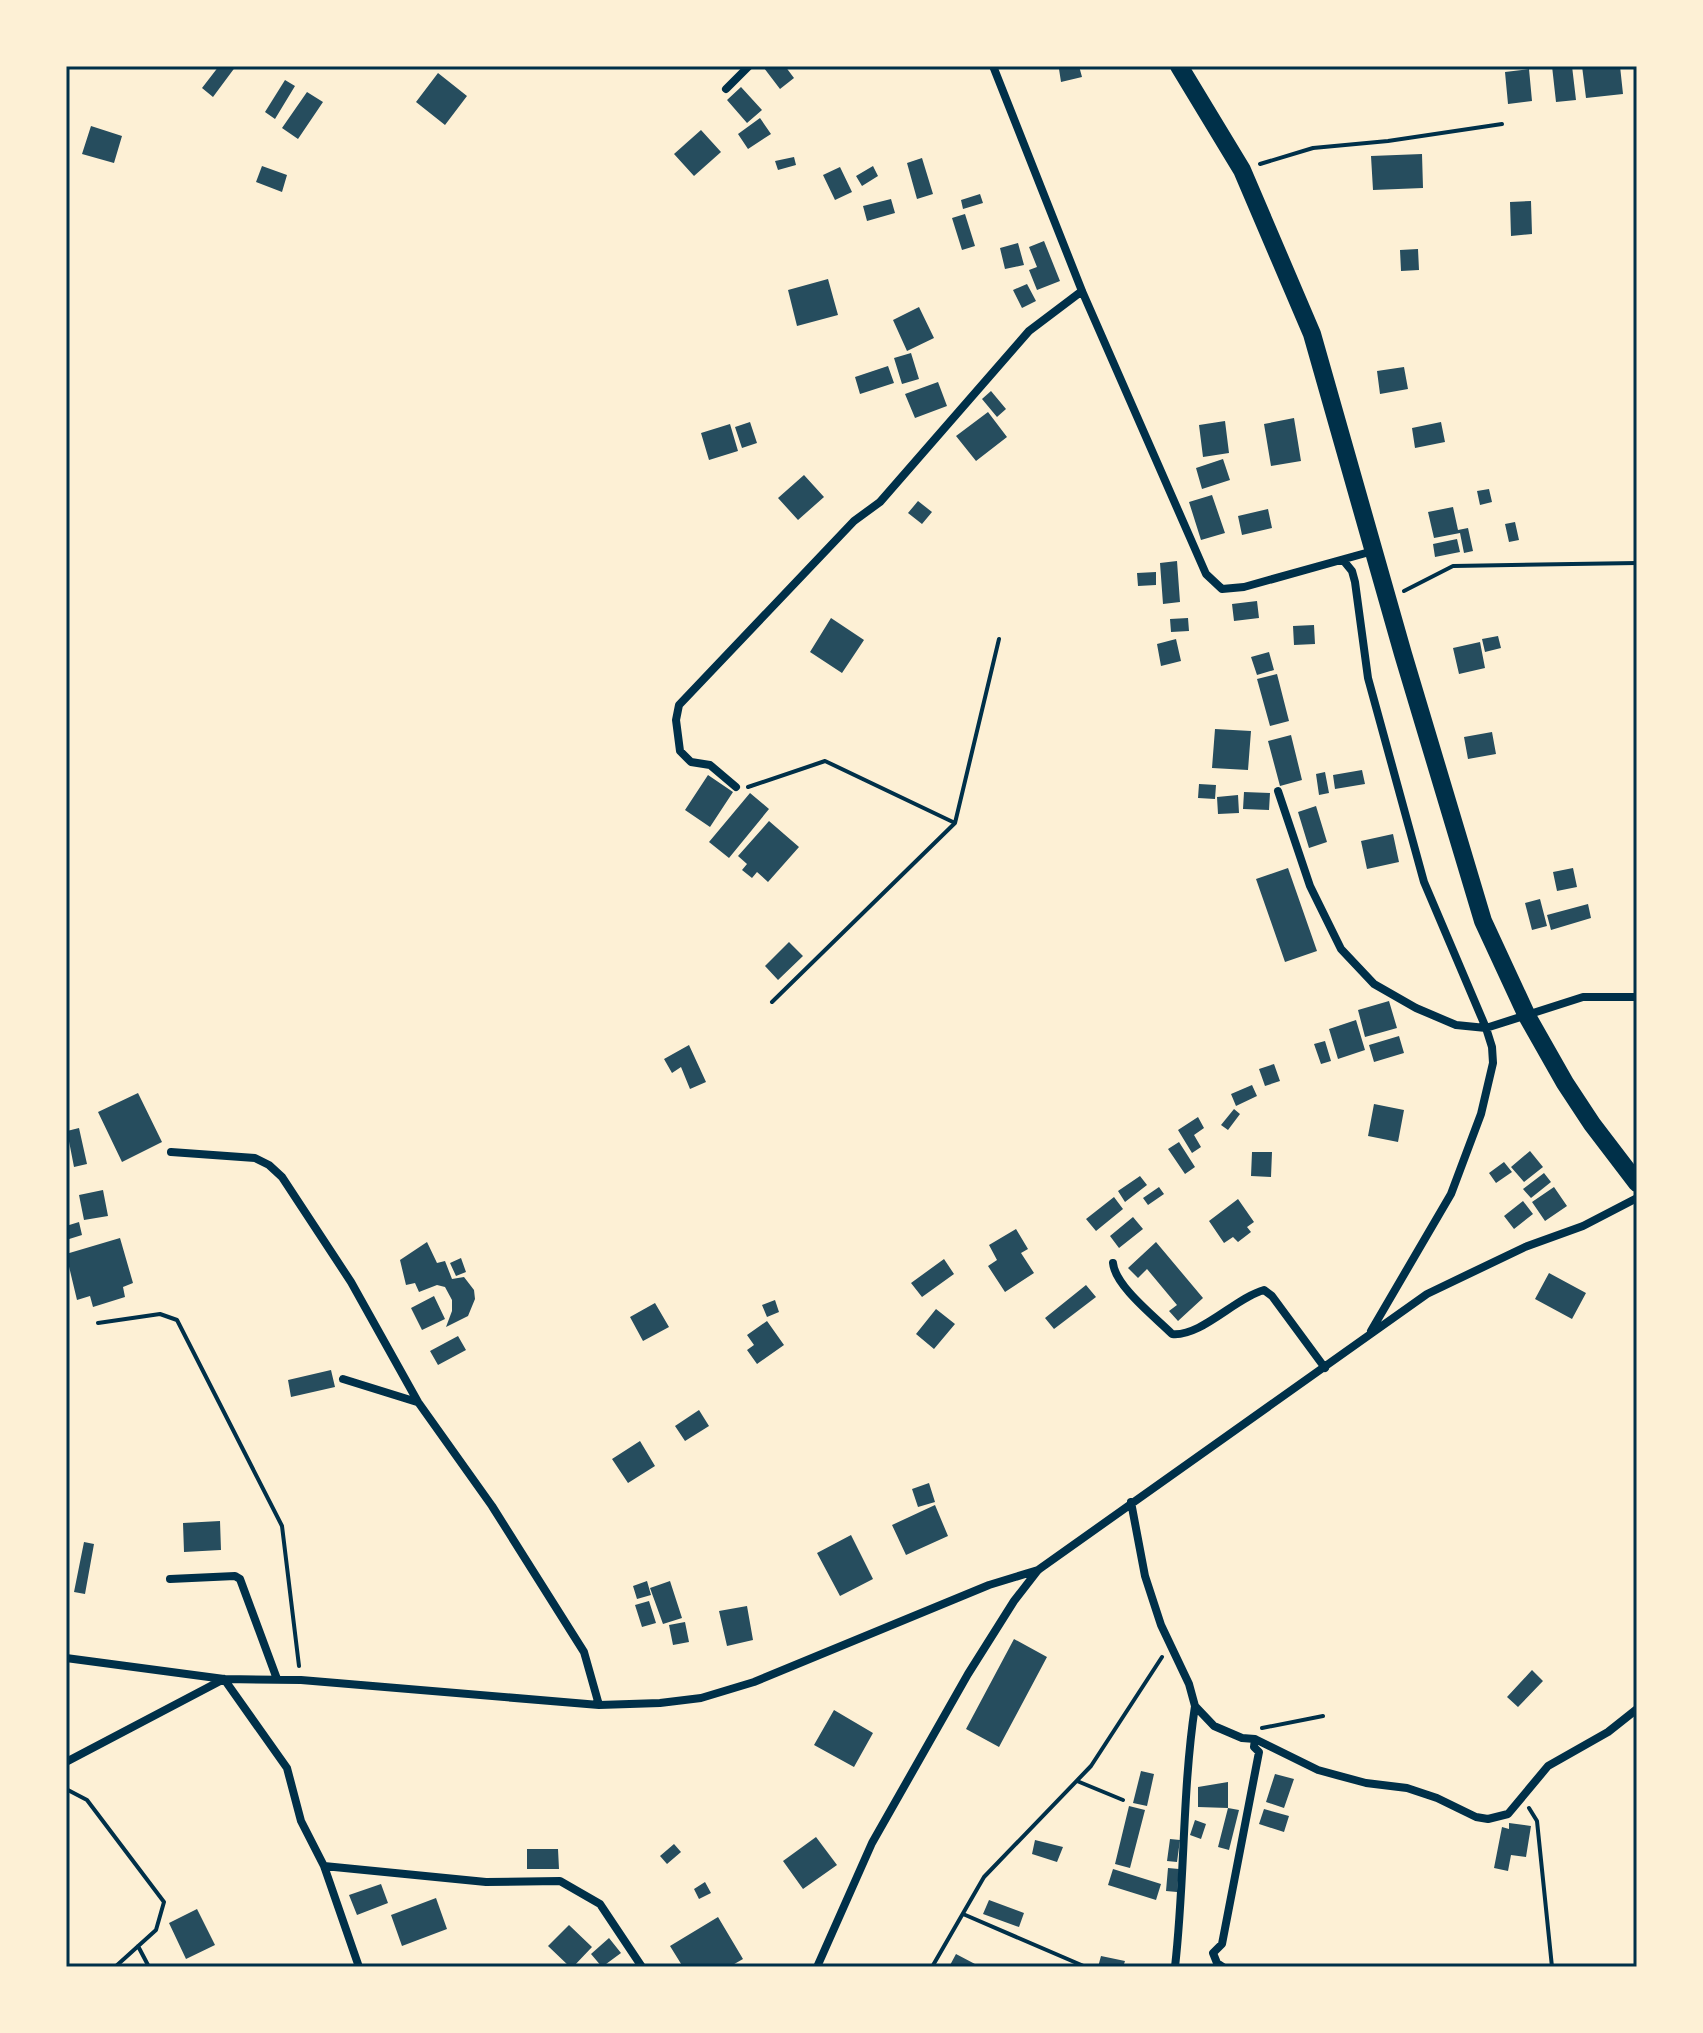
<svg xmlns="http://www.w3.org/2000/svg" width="1703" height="2033" viewBox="0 0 1703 2033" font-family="'PT Sans Narrow',sans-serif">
<rect width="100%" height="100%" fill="#fdf0d5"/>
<path fill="#264d5e" d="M219,66H236L213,97L202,88Z
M767,66H785L794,78L780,89L764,68Z
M1079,66L1082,77L1061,82L1059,69Z
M1552,66H1572L1576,100L1556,102Z
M1582,66H1620L1623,94L1586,98Z
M1529,69L1532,101L1508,104L1505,72Z
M438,73L467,96L445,125L416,102Z
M285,80L295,86L275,119L265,112Z
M741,87L762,110L747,123L727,100Z
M307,92L323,102L298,139L282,128Z
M760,118L771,134L748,149L738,134Z
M91,126L122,136L114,163L82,154Z
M701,130L721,152L694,176L674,154Z
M1422,154L1423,188L1373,190L1371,156Z
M794,157L796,165L778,170L775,161Z
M922,158L933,194L917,199L907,163Z
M262,166L287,175L282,192L256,182Z
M873,166L878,176L862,186L856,176Z
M840,167L852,192L835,200L823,175Z
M980,194L983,203L963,209L961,200Z
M891,199L895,213L867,221L863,206Z
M1531,201L1532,234L1511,236L1510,202Z
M965,214L975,246L962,250L952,218Z
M1044,241L1060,281L1037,290L1029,270L1037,267L1029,247Z
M1018,243L1024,265L1005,269L1000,248Z
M1418,249L1419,270L1401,271L1400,250Z
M828,279L838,315L797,326L788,290Z
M1027,284L1036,301L1022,308L1013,290Z
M919,307L934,338L907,351L893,320Z
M911,353L919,379L902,384L894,358Z
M888,366L894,383L860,394L855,377Z
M1404,367L1408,389L1380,394L1377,371Z
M938,382L947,406L915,418L905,394Z
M991,391L1006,409L997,417L982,399Z
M988,412L1007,437L976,461L956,436Z
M1294,418L1301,461L1271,466L1264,424Z
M1225,421L1229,453L1203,457L1199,425Z
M750,422L757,443L742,448L735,427Z
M1441,422L1445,442L1415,448L1412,428Z
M730,424L738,451L709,460L701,433Z
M1223,459L1230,480L1202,489L1196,468Z
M804,475L824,497L798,520L778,498Z
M1489,489L1492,502L1480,505L1477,491Z
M1212,495L1225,533L1201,540L1189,502Z
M918,501L932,512L922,524L908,513Z
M1453,507L1458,530L1468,528L1473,551L1464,553L1460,533L1434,538L1428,512Z
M1268,509L1272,528L1242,535L1238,516Z
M1515,522L1519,540L1509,542L1505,524Z
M1457,539L1460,552L1435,557L1433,544Z
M1177,561L1180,602L1163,604L1160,563Z
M1156,572V585L1138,586L1137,573Z
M1257,601L1259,618L1234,621L1232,604Z
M831,618L864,640L842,673L810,652Z
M1188,618L1189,631L1171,632L1170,619Z
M1314,625L1315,644L1294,645L1293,626Z
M1498,636L1501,648L1485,652L1482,639Z
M1176,639L1181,661L1161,666L1157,644Z
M1480,642L1485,668L1459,674L1453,648Z
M1269,652L1274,670L1257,675L1251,657Z
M1277,674L1289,721L1270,726L1257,679Z
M1215,729L1251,731L1248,770L1212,768Z
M1492,732L1496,754L1468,759L1464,737Z
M1291,735L1302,780L1280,786L1268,741Z
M1362,770L1365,784L1335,789L1333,775Z
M1325,772L1329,793L1319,795L1316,774Z
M708,775L733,792L710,827L685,810Z
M1199,784L1216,785L1215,799L1198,798Z
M1244,792L1270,793L1269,810L1243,809Z
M750,793L769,809L729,858L709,842Z
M1238,795L1239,813L1218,814L1217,797Z
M1316,806L1327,842L1309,848L1298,812Z
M769,821L799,847L768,882L757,872L752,878L742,870L747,864L738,856Z
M1393,834L1399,862L1367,869L1361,841Z
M1288,868L1317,951L1285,962L1256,879Z
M1573,868L1577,887L1557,891L1553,872Z
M1540,899L1547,926L1532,930L1525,903Z
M1588,904L1591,918L1551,930L1547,915Z
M789,942L803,956L778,980L765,966Z
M1389,1001L1397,1028L1365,1037L1358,1010Z
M1356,1020L1365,1050L1338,1059L1329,1029Z
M1399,1036L1404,1053L1374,1062L1369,1045Z
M1325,1041L1331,1061L1321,1064L1314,1044Z
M689,1045L706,1082L690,1089L681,1067L672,1073L664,1059Z
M1274,1064L1280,1081L1265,1086L1259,1069Z
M1252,1085L1257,1096L1236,1106L1231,1094Z
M138,1093L162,1142L122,1162L98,1112Z
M1374,1104L1404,1110L1398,1142L1368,1136Z
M1234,1109L1240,1114L1228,1130L1221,1125Z
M1198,1117L1204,1128L1194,1135L1201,1147L1192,1153L1178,1130Z
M79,1128L87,1164L74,1167L67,1131Z
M1179,1142L1195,1167L1185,1174L1168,1149Z
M1530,1151L1543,1167L1524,1182L1511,1167Z
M1252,1152H1272L1271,1177L1251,1176Z
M1504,1162L1512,1172L1496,1183L1489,1173Z
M1544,1173L1551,1182L1531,1198L1523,1189Z
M1140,1176L1147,1185L1125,1202L1118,1191Z
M1159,1187L1164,1194L1148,1205L1143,1198Z
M1554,1187L1567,1206L1545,1221L1532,1202Z
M103,1190L108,1216L84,1220L79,1195Z
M1114,1197L1123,1209L1096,1231L1086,1219Z
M1238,1199L1254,1222L1247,1227L1251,1232L1238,1242L1233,1237L1224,1243L1209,1221Z
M1523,1201L1533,1214L1514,1229L1504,1216Z
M1133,1217L1143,1229L1119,1248L1110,1236Z
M79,1222L82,1235L66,1240V1226Z
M1016,1229L1028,1249L1021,1253L1034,1273L1005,1292L988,1266L997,1260L989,1245Z
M120,1238L133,1283L123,1287L125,1297L93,1307L90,1296L77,1300L66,1254Z
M427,1242L437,1263L445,1261L452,1279L464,1277L474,1290L475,1299L468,1316L446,1327L452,1311V1300L445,1287L437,1285L419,1292L415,1283L406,1285L400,1260Z
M1156,1242L1203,1298L1178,1321L1169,1311L1177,1305L1147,1269L1138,1278L1128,1268Z
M461,1258L466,1272L456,1276L450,1263Z
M944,1259L954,1274L922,1297L911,1283Z
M1549,1273L1586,1293L1572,1319L1535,1299Z
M1086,1285L1096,1297L1054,1329L1045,1318Z
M434,1296L445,1319L422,1330L411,1308Z
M775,1300L779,1312L767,1317L762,1305Z
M655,1303L669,1327L643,1341L630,1317Z
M936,1309L955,1324L934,1349L916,1334Z
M767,1321L784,1345L757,1364L747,1350L754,1345L747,1335Z
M458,1336L466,1350L438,1365L430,1351Z
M331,1370L335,1387L291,1397L288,1380Z
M699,1410L709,1426L685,1441L675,1426Z
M640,1441L655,1466L628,1483L612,1459Z
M929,1483L935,1502L918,1507L912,1489Z
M935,1505L948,1536L906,1555L892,1525Z
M220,1521L221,1550L184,1552L183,1523Z
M851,1535L873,1579L840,1596L817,1553Z
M84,1542L94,1544L85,1594L74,1592Z
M647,1581L651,1595L637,1599L633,1586Z
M670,1581L682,1618L663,1624L650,1588Z
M649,1601L656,1623L642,1627L635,1605Z
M747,1606L753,1640L727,1646L719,1611Z
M685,1622L689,1642L673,1645L669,1625Z
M1014,1639L1047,1657L999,1747L966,1729Z
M1532,1670L1543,1681L1518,1707L1507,1697Z
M834,1710L873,1733L854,1767L814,1745Z
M1141,1771L1154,1774L1147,1806L1133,1803Z
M1275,1774L1294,1779L1284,1808L1266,1802Z
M1228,1782V1808L1198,1807V1787Z
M1129,1806L1145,1810L1130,1868L1115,1864Z
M1228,1808L1239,1810L1229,1850L1218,1847Z
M1264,1809L1289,1816L1284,1832L1259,1824Z
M1195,1820L1206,1824L1201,1839L1190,1835Z
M1509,1823L1531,1826L1526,1857L1511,1855L1508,1871L1494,1868L1502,1827L1509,1829Z
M816,1837L837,1865L803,1889L783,1861Z
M1170,1839L1180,1840L1177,1862L1167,1861Z
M1035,1840L1063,1847L1057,1862L1032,1854Z
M674,1844L681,1852L667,1864L660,1856Z
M527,1849H558L559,1869H527Z
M1168,1868L1179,1869L1177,1892L1166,1891Z
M1113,1869L1161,1884L1156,1900L1108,1885Z
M705,1882L711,1893L699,1899L694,1889Z
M381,1884L388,1903L357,1915L349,1895Z
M436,1898L447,1929L402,1946L391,1915Z
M989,1900L1024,1913L1019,1927L983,1914Z
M197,1909L215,1945L186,1959L169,1923Z
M718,1917L743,1959L729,1967H683L670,1946Z
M569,1925L592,1947L573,1967H570L548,1946Z
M609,1938L621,1953L602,1967L591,1954Z
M956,1954L975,1964L974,1967H949Z
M1101,1956L1125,1961L1123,1967H1098Z"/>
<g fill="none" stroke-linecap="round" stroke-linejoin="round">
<path stroke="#003049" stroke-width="4" d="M1260,164L1313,148L1388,141L1502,124
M1404,591L1453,566L1637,563
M748,787L825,761L955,823
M772,1002L955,823L999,639
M98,1323L160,1314L177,1320L282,1526L299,1666
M1262,1728L1323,1716
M1077,1781L1123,1800
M66,1789L87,1800L164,1902L156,1930L115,1967
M1529,1808L1537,1821L1552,1967
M963,1914L1086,1967
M138,1946L149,1967
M932,1967L984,1877L1091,1766L1162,1657"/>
<path stroke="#003049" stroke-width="8" d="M993,66L1082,291L1206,574L1222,589L1244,587L1373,551
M726,89L749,66
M1343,560L1352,571L1355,582L1368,678L1424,882L1486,1028L1492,1047L1493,1063L1481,1114L1451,1194L1371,1331
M736,787L710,765L691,762L680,751L676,720L679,705L854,521L880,502L1029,331L1082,291
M1278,791L1310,886L1341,949L1374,984L1416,1008L1456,1025L1486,1028L1583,997H1637
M171,1152L255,1158L269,1165L282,1177L351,1282L418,1402L492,1506L584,1652L599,1705
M1113,1263C1115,1286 1155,1317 1172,1334C1201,1337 1235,1298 1264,1290L1272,1296L1325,1368
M343,1379L417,1402
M1131,1502L1145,1576L1161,1625L1189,1684L1195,1706L1214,1726L1242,1738L1255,1739L1318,1770L1366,1783L1407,1788L1437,1798L1476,1817L1488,1819L1508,1814L1548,1766L1608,1732L1637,1709
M170,1579L235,1576L240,1579L277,1679
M66,1658L224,1679L301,1680L599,1705L660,1703L701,1698L754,1682L989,1585L1038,1570
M66,1762L224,1679L287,1768L301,1821L324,1866L486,1882L560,1881L600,1904L642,1967
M324,1866L359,1967
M817,1967L872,1843L968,1674L1014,1601L1038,1570L1427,1294L1525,1247L1583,1226L1637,1198
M1175,1967C1185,1880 1182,1792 1195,1706
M1223,1967L1217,1963L1213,1953L1222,1944L1259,1752L1254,1747L1255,1739"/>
<path stroke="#003049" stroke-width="18" d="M1179,66L1242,170L1312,334L1403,654L1483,921L1527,1016L1565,1083L1592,1124L1637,1183"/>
</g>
<rect width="1703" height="2033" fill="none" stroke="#fdf0d5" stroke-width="136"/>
<rect x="68" y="68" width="1567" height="1897" fill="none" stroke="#003049" stroke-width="3"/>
</svg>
